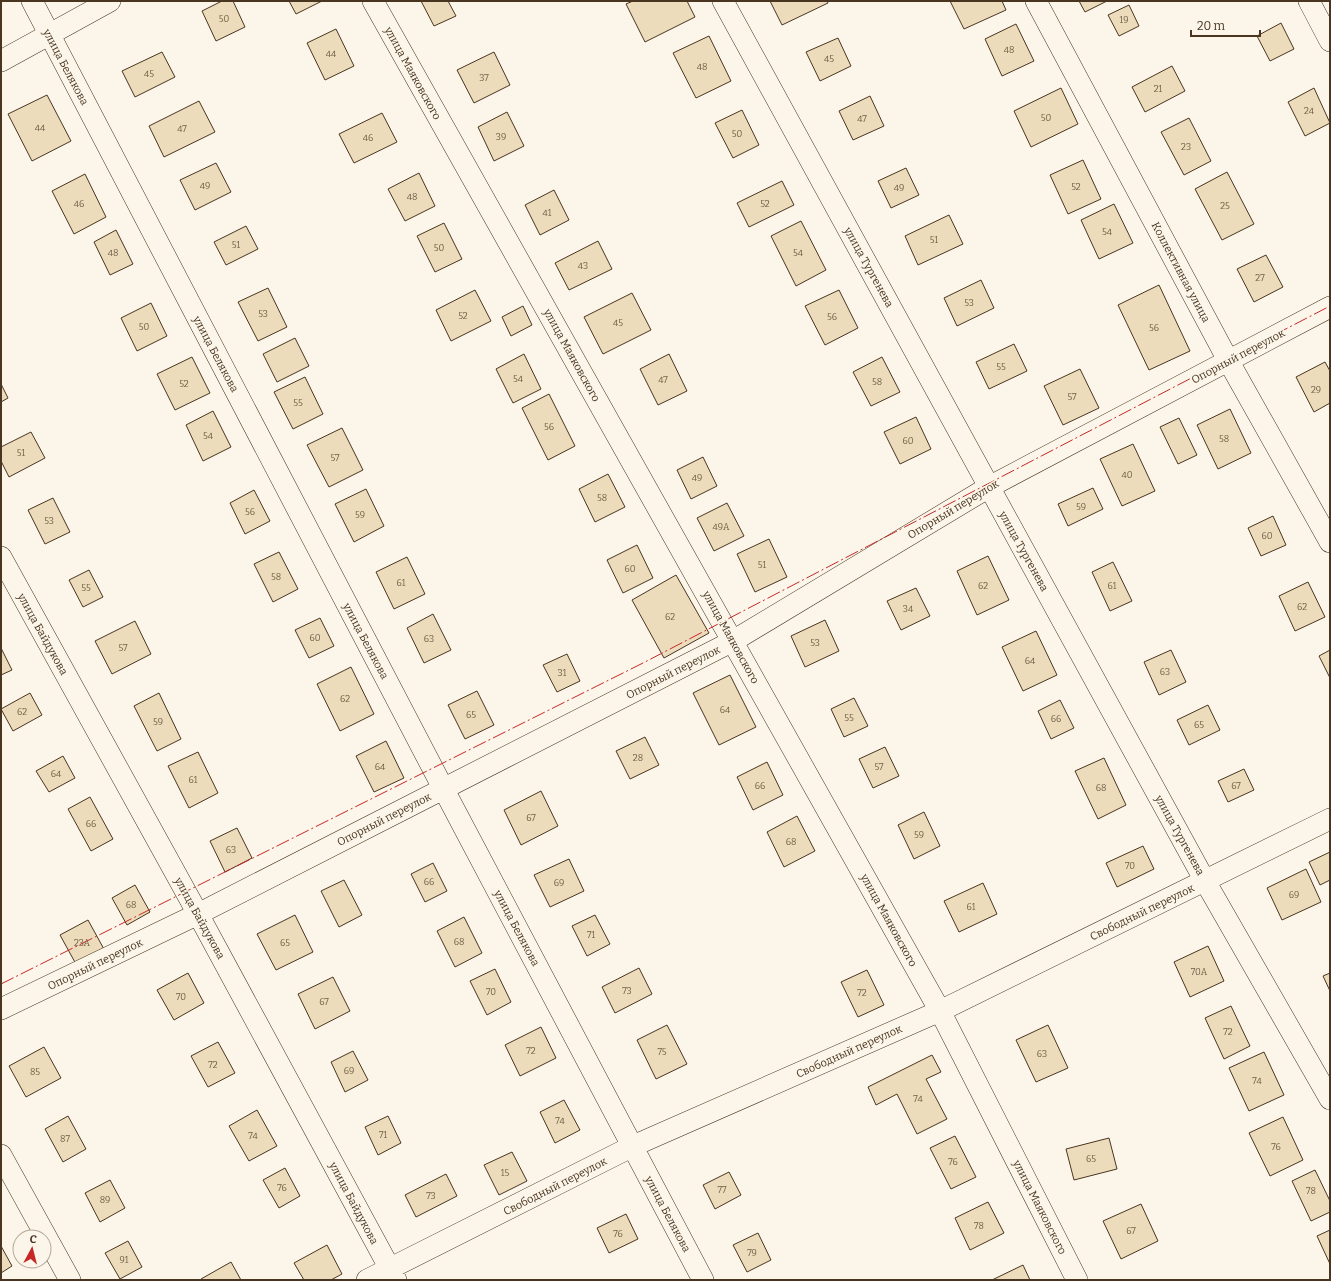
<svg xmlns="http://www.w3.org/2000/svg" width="1331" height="1281" viewBox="0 0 1331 1281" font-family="Bitter,serif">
<rect width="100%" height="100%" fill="#fbf6e9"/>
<path fill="#ecdcbc" stroke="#4a3520" d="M222,1H233L245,27L216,41L202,11Z
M289,1H322L296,14Z
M421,1H448L456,16L434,26Z
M633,1H687L695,17L645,42L626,4Z
M770,1H827L828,3L782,25Z
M950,1H1002L1006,10L964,29Z
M1079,1H1107L1085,12Z
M1129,5L1139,26L1119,36L1108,15Z
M1281,23L1294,49L1270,61L1257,36Z
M1016,24L1034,61L1002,76L985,39Z
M336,29L354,66L325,80L307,43Z
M709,36L731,81L696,98L673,53Z
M838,38L851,66L820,81L806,52Z
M162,52L175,77L135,97L122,71Z
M494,52L510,85L474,103L457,70Z
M1172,66L1185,91L1145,112L1132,87Z
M1061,88L1078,124L1031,147L1014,111Z
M1314,88L1330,123L1305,136L1288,102Z
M47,95L71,141L32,161L8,114Z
M870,96L884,126L853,140L839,111Z
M199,101L215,132L164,157L149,126Z
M742,110L759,145L733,158L715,123Z
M507,112L524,146L494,161L478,127Z
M382,113L397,142L354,163L339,134Z
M1189,118L1211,161L1184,175L1161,132Z
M1083,160L1101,199L1068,214L1050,175Z
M216,163L231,192L195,210L180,180Z
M906,168L919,195L891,208L878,181Z
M1227,172L1254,224L1222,240L1195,189Z
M419,173L435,206L405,221L388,189Z
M85,174L106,217L74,234L52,191Z
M782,181L794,205L749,227L737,203Z
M554,190L569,220L540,235L525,205Z
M1114,204L1133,243L1099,259L1081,220Z
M949,215L963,244L918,265L905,236Z
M801,221L826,270L796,286L771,236Z
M444,223L462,259L435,272L417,236Z
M246,226L258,249L226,265L214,242Z
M116,230L133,264L110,275L94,242Z
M598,241L612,269L569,290L555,263Z
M1266,255L1283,287L1254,302L1237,269Z
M981,280L994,308L957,326L944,298Z
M1159,285L1190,351L1149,370L1118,305Z
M268,288L287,327L258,341L238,302Z
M475,290L491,321L451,341L436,310Z
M839,290L858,328L825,345L805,306Z
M632,293L651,330L603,354L584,317Z
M151,303L167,336L137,351L121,318Z
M523,306L532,325L511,336L502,317Z
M295,338L309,366L277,382L263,354Z
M1014,344L1027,371L989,389L976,362Z
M524,354L541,389L513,403L496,369Z
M669,354L687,391L658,405L640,369Z
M192,357L210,393L175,410L157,374Z
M882,357L900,392L871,406L853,372Z
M1325,362L1330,371V403L1314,412L1296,377Z
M1080,369L1099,408L1063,425L1044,386Z
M305,377L323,414L293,429L274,392Z
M1,384L8,398L1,402Z
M549,394L575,446L548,460L522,408Z
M1230,409L1251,453L1218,469L1197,425Z
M213,411L231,447L203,461L186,425Z
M916,417L931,449L900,464L884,432Z
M1179,418L1197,455L1178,464L1160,427Z
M342,428L363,470L329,487L307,445Z
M31,432L45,458L9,477L1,461V447Z
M1133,444L1155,491L1122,506L1100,459Z
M703,457L717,486L691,499L677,470Z
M608,474L625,507L595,522L579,489Z
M1093,488L1103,509L1068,526L1058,504Z
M366,489L384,526L354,542L335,504Z
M254,490L270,521L245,534L230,503Z
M53,498L70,532L45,544L28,510Z
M727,503L744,536L714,551L697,518Z
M1273,516L1286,545L1261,556L1248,528Z
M769,539L787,577L755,592L737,554Z
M637,545L653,578L623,593L607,560Z
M279,552L298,589L273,602L254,564Z
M988,556L1009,600L977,615L957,571Z
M407,557L425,594L394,609L376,572Z
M1113,562L1132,601L1110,611L1092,572Z
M89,570L103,597L83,607L69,580Z
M676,575L709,633L664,658L632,600Z
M1308,582L1325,617L1295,631L1279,596Z
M916,588L930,616L901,630L887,601Z
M433,614L451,650L424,663L407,628Z
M320,618L334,646L309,658L295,630Z
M825,620L839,651L805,667L791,636Z
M135,621L151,654L112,674L95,641Z
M1036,631L1057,675L1023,691L1002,647Z
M1,648L12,670L1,675Z
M1171,650L1186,682L1159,695L1144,662Z
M1330,650V678L1319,656Z
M567,654L580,681L557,692L543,665Z
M351,667L374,714L340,731L317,684Z
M730,675L756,727L719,745L693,693Z
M477,691L494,725L465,739L448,705Z
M30,693L42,715L13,731L1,709Z
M159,693L181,739L157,751L134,706Z
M854,698L868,726L844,737L831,709Z
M1060,700L1074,728L1051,739L1038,711Z
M1208,705L1220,730L1189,745L1177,720Z
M645,737L659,765L630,779L616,751Z
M386,741L404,778L374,792L356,756Z
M885,747L899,776L873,788L859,759Z
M198,752L218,793L189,808L168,766Z
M63,756L75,778L49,792L36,771Z
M1104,758L1126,805L1098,819L1075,771Z
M767,762L783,795L753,810L737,777Z
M1244,769L1254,790L1228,802L1218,781Z
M541,791L558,826L521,845L504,810Z
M90,797L113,839L91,851L68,809Z
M924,812L940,846L914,859L898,825Z
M797,816L815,851L784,867L767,832Z
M237,828L252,858L225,872L210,841Z
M1143,846L1154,869L1117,887L1106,863Z
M1330,852V880L1320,885L1309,862Z
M569,859L584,891L550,907L534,875Z
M433,863L447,891L425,902L411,874Z
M1306,869L1321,902L1282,920L1267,888Z
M344,880L362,915L339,927L321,891Z
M983,883L997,914L959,932L944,901Z
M135,885L150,912L127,925L112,898Z
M295,915L313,952L276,970L257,934Z
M595,915L610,944L587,956L572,926Z
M464,917L482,953L455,967L437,931Z
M88,920L105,951L77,966L60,935Z
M1208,946L1224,981L1190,997L1174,962Z
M639,968L652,994L615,1013L602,987Z
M495,969L511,1002L487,1015L470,981Z
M867,970L884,1005L858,1017L841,982Z
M188,973L204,1003L174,1020L157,990Z
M1330,973V991L1323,976Z
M333,977L350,1011L315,1029L298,994Z
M1231,1006L1250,1046L1224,1059L1205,1018Z
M667,1025L687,1064L656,1079L637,1040Z
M1048,1025L1068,1068L1036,1082L1016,1040Z
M541,1027L556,1058L520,1076L505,1045Z
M218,1042L235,1073L208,1087L191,1056Z
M44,1047L61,1078L26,1097L9,1066Z
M353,1051L368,1080L345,1092L331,1062Z
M1264,1052L1284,1095L1249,1111L1229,1068Z
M932,1055L941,1072L926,1079L947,1119L917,1134L897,1094L876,1105L868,1087Z
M564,1100L580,1130L555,1143L540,1112Z
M257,1110L277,1146L249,1161L229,1126Z
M68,1116L86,1149L63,1162L45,1129Z
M388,1116L401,1143L378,1155L365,1127Z
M1283,1117L1303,1160L1270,1176L1249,1133Z
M955,1136L976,1177L951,1189L930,1148Z
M1109,1138L1117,1169L1074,1180L1066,1149Z
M512,1152L527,1181L499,1195L484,1165Z
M285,1168L300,1196L279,1208L263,1180Z
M1315,1170L1330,1201V1212L1311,1221L1292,1181Z
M729,1172L741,1195L715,1209L703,1185Z
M446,1174L457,1196L416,1217L405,1195Z
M110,1180L125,1208L100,1222L85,1193Z
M988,1202L1004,1233L970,1250L955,1218Z
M1141,1204L1158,1241L1121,1259L1103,1221Z
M626,1214L638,1239L609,1253L597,1228Z
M1330,1230V1264L1317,1236Z
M758,1233L771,1260L747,1272L733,1245Z
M128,1241L142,1267L120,1279L105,1253Z
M327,1245L342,1274L331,1280H304L294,1263Z
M1,1246L12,1266L1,1273Z
M231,1262L241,1280H202L201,1279Z
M1023,1265L1030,1280H992Z"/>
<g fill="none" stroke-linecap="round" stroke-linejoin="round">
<defs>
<path id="street" d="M32,1L443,788L703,1280
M373,1L940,1011L1077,1280
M723,1L1205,881L1330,1099
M1036,1L1229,362L1330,542
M1309,1L1330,41
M1,61L110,1
M1,557L198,914L396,1280
M1,1009L198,914L733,641L989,487L1330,307
M1,1155L70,1280
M367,1280L633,1146L940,1011L1330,819"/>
</defs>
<use href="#street" stroke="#4a3520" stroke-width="22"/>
<use href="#street" stroke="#fbf6e9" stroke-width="21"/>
<path stroke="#c62828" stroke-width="1" stroke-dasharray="14 3 2 3" stroke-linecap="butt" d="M1,984L645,662L1330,306"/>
</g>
<g text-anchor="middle" stroke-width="3" stroke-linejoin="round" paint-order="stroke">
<g font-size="9" fill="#725f47">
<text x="224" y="22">50</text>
<text x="1124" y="23">19</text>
<text x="1009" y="53">48</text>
<text x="331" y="57">44</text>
<text x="829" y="62">45</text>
<text x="702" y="70">48</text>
<text x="149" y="77">45</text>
<text x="484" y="81">37</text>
<text x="1158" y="92">21</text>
<text x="1309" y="114">24</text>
<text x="1046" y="121">50</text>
<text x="862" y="122">47</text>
<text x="40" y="131">44</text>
<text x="182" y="132">47</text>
<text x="737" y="137">50</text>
<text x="501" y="140">39</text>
<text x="368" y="141">46</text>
<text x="1186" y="150">23</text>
<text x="205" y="189">49</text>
<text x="1076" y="190">52</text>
<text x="899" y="191">49</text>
<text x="412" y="200">48</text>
<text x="79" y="207">46</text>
<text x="765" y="207">52</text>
<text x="1225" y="209">25</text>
<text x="547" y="216">41</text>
<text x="1107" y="235">54</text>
<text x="934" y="243">51</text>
<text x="236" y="248">51</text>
<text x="439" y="251">50</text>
<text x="113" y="256">48</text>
<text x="798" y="256">54</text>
<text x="583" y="269">43</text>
<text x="1260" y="281">27</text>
<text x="969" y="306">53</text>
<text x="263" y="317">53</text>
<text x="463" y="319">52</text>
<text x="832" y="320">56</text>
<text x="618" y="326">45</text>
<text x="144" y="330">50</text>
<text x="1154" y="331">56</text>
<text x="1001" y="370">55</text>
<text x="518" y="382">54</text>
<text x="663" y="383">47</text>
<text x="877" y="385">58</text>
<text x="184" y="387">52</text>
<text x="1316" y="393">29</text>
<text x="1072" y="400">57</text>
<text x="298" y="406">55</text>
<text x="549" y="430">56</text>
<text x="208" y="439">54</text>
<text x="1224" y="442">58</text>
<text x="908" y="444">60</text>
<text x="21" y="456">51</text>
<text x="335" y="461">57</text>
<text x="1127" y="478">40</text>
<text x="697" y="481">49</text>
<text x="602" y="501">58</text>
<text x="1081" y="510">59</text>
<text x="250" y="515">56</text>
<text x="360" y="518">59</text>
<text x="49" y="524">53</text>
<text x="721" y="530">49А</text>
<text x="1267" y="539">60</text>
<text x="762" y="568">51</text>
<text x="630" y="572">60</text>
<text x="276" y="580">58</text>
<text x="401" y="586">61</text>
<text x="983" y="589">62</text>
<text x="1112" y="589">61</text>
<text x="86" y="591">55</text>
<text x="1302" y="610">62</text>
<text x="908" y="612">34</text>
<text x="670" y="620">62</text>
<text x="315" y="641">60</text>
<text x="429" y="642">63</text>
<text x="815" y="646">53</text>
<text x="123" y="651">57</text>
<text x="1030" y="664">64</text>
<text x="1165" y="675">63</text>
<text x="562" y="676">31</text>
<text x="345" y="702">62</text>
<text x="725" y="713">64</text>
<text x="22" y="715">62</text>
<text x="471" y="718">65</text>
<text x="849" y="721">55</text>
<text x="1056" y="722">66</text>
<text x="158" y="725">59</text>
<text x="1199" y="728">65</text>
<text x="638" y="761">28</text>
<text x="380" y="770">64</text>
<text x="879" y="770">57</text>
<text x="56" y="777">64</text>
<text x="193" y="783">61</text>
<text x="760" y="789">66</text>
<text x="1236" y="789">67</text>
<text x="1101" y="791">68</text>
<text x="531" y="821">67</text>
<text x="91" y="827">66</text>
<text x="919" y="838">59</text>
<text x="791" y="845">68</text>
<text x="231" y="853">63</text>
<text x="1130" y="869">70</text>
<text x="429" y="885">66</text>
<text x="559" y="886">69</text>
<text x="1294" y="898">69</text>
<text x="131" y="908">68</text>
<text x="971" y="910">61</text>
<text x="591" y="938">71</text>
<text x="459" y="945">68</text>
<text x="82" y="946">23А</text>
<text x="285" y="946">65</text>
<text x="1199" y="975">70А</text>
<text x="627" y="994">73</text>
<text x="491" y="995">70</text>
<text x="862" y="996">72</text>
<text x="181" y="1000">70</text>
<text x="324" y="1005">67</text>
<text x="1228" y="1035">72</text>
<text x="531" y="1054">72</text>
<text x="662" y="1055">75</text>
<text x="1042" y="1057">63</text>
<text x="213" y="1068">72</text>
<text x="349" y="1074">69</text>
<text x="35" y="1075">85</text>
<text x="1257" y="1084">74</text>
<text x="918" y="1102">74</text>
<text x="560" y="1124">74</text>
<text x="383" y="1138">71</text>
<text x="253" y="1139">74</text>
<text x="65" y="1142">87</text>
<text x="1276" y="1150">76</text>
<text x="1091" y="1162">65</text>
<text x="953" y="1165">76</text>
<text x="505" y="1176">15</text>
<text x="282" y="1191">76</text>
<text x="722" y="1193">77</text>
<text x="1311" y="1194">78</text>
<text x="431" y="1199">73</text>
<text x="105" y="1203">89</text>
<text x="979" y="1229">78</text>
<text x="1131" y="1234">67</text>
<text x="618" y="1237">76</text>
<text x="752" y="1256">79</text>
<text x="124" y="1263">91</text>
</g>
<g font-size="11" fill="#4a3520" stroke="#fbf6e9">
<text transform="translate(66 67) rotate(62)" y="4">улица Белякова</text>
<text transform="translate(413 73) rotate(61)" y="4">улица Маяковского</text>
<text transform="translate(869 267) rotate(61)" y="4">улица Тургенева</text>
<text transform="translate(1181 272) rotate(62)" y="4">Коллективная улица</text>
<text transform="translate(216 354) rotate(62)" y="4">улица Белякова</text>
<text transform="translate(572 355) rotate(61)" y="4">улица Маяковского</text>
<text transform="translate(1238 356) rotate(-28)" y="4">Опорный переулок</text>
<text transform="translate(953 509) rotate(-31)" y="4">Опорный переулок</text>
<text transform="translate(1024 551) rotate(61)" y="4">улица Тургенева</text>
<text transform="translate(43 634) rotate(61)" y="4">улица Байдукова</text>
<text transform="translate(731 637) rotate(61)" y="4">улица Маяковского</text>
<text transform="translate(366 641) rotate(62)" y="4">улица Белякова</text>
<text transform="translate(673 672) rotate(-27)" y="4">Опорный переулок</text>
<text transform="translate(384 819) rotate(-27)" y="4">Опорный переулок</text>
<text transform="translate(1180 835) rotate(61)" y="4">улица Тургенева</text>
<text transform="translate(1142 912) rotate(-26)" y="4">Свободный переулок</text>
<text transform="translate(200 918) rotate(61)" y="4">улица Байдукова</text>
<text transform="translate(889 920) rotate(61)" y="4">улица Маяковского</text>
<text transform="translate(517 928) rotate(62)" y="4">улица Белякова</text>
<text transform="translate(95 964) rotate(-26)" y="4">Опорный переулок</text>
<text transform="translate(849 1051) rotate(-24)" y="4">Свободный переулок</text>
<text transform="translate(555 1186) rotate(-27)" y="4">Свободный переулок</text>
<text transform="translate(354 1203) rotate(62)" y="4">улица Байдукова</text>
<text transform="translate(1040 1207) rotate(63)" y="4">улица Маяковского</text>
<text transform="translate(668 1214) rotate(62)" y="4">улица Белякова</text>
</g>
</g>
<rect width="1331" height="1281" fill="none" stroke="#4a3520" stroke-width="4"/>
<g transform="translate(32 1249) rotate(7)"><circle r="19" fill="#fbf6e9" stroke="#b4a999"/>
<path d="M0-3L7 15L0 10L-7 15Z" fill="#c62828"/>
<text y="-6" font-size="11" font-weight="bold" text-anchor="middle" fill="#4a3520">С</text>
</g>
<path d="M1191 30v6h69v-6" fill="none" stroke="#4a3520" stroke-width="2"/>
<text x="1197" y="30" font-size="12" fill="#4a3520" stroke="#fbf6e9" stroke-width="3" paint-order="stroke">20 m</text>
</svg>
